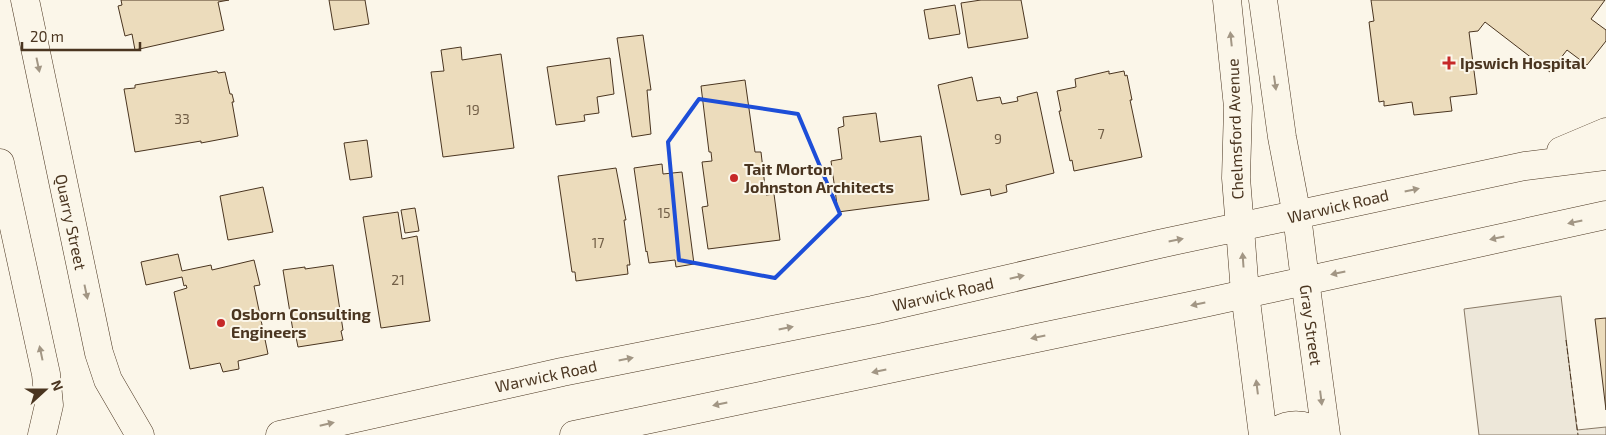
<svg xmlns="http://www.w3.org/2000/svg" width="1606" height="435" viewBox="0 0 1606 435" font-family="'Exo 2',sans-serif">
<rect width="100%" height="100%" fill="#fbf6e9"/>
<path fill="#ede7d9" stroke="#887966" d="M1561,296L1577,430L1606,427V435H1479L1464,309Z"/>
<path fill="#ecdcbc" stroke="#4a3520" d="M121,0H229L218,2L224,30L135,50L132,34L125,36L118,6L122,5Z
M329,0H365L369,24L334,30Z
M981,0H1021L1028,38L968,48L961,3Z
M1371,0H1605L1591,19L1606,30V41L1587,65L1567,50L1550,72L1485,22L1478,31L1469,32L1477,94L1450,97L1452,111L1414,115L1412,102L1384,106V101L1379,102L1369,22L1374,21Z
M955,5L960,34L929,39L924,10Z
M643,35L651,90H647L651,134L632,137L617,38Z
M461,47L462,60L501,54L514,148L443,157L431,72L444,71L441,50Z
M610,58L614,94L597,97L599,113L584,115L585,121L556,125L547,67Z
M217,71L218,73L225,72L230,94H232L234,102H232L238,136L201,143V141L135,152L124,89L135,88V85Z
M1109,71V74L1124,71L1125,76L1127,75L1132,100H1130L1142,157L1074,171L1072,160L1070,161L1059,111H1061L1057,91L1076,87L1075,79Z
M972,77L977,101L1000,97L1002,104L1018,101L1017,97L1037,92L1054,173L1006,185L1007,192L991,196L990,189L961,195L938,85Z
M745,80L755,152H761L766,195L774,194L780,240L708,249L702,207L708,206L702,162L712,161L711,152H709L701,86Z
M876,113L880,142L921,136L929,200L838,212L831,161L842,159L838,128L844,126L843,117Z
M367,140L372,177L350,180L344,143Z
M662,164L663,174L682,172L694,264L676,267L675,260L649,263L647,251L646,252L634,168Z
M616,168L626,220H624L630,265H627L628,274L576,281L575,272H572L558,176Z
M263,187L273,232L228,240L220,196Z
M415,208L419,231L405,233L401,210Z
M398,212L402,239L417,236L430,321L381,328L363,217Z
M178,254L182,271L211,265L212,270L254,260L260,285L254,286L268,354L238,361L239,369L223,372L220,363L190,369L174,292L187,288L186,285L184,286L182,277L146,285L141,262Z
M333,265L343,330L341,331L343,340L298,347L296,337H294L283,270L305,267V269Z
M1606,318V410L1595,319Z"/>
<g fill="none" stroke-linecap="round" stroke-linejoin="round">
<defs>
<path id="street" d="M25,0L99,353L108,380L140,435
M0,163L46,374L49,405L42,435"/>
<path id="secondary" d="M1227,0L1238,107L1236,178L1240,228
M1263,0L1282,137L1297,216
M1305,280L1326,435
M1245,293L1263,435
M1271,435C1287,422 1305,422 1321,435"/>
<path id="primary" d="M1561,151L1606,132
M1297,216L1305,280
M1240,228L1245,293
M280,435L562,372L873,310L1159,244L1525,166L1606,156
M574,435L1204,303L1606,215"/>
</defs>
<use href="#street" stroke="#4a3520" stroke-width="29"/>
<use href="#secondary" stroke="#4a3520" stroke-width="29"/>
<use href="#primary" stroke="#4a3520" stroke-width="29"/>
<use href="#street" stroke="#fbf6e9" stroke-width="28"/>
<use href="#secondary" stroke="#fbf6e9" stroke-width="28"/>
<use href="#primary" stroke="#fbf6e9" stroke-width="28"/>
<path stroke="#4a3520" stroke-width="1" stroke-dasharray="6 2.5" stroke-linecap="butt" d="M1566,340L1578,435"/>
</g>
<defs><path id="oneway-solid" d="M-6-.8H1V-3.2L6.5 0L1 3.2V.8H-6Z" transform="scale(1.25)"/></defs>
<g fill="#a29684">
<use href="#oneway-solid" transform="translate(1231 39) rotate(-96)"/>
<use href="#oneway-solid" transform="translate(38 65) rotate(78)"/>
<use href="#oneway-solid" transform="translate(1275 83) rotate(82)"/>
<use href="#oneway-solid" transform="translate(1412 190) rotate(-12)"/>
<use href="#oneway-solid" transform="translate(1575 222) rotate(168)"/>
<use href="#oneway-solid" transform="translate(1497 238) rotate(168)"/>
<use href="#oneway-solid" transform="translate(1176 240) rotate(-11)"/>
<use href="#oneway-solid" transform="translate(1243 260) rotate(-94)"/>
<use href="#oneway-solid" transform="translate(1338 273) rotate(168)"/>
<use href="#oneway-solid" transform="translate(1017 277) rotate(-13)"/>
<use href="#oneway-solid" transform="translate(86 292) rotate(78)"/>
<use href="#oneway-solid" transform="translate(1198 304) rotate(168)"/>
<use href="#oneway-solid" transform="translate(786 328) rotate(-11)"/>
<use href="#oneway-solid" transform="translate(1038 337) rotate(168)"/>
<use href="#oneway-solid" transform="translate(41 353) rotate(-102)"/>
<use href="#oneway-solid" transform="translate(626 359) rotate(-11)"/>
<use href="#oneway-solid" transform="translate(879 371) rotate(168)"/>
<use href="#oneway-solid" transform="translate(1257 387) rotate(-97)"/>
<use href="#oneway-solid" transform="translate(1321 398) rotate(83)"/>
<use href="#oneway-solid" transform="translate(720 404) rotate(168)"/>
<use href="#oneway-solid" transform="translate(327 424) rotate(-13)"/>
</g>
<path fill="none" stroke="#1d4ed8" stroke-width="4" stroke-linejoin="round" d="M699,99L798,114L840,214L775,278L679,260L668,142Z"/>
<g fill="#c62828" stroke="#fbf6e9" stroke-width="2">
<path d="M1446.5 55.5h5v5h5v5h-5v5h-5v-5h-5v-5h5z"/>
<circle cx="734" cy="178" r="5"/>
<circle cx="221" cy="323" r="5"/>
</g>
<g text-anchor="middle" stroke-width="4" stroke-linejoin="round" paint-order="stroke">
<g font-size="14" fill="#725f47">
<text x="473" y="115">19</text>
<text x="182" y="124">33</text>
<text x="1101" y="139">7</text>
<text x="998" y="144">9</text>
<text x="664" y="218">15</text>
<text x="598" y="248">17</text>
<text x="398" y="285">21</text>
</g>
<g font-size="16" font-weight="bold" fill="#4a3520" stroke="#fbf6e9" text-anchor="start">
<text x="1460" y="69">Ipswich Hospital</text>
<text x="744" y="175">Tait Morton<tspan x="744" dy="18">Johnston Architects</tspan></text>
<text x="231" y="320">Osborn Consulting<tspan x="231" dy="18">Engineers</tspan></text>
</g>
<g font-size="16" fill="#4a3520" stroke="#fbf6e9">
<text transform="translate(1235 129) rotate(-92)" y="6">Chelmsford Avenue</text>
<text transform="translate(1338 206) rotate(-13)" y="6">Warwick Road</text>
<text transform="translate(71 222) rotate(78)" y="6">Quarry Street</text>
<text transform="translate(943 294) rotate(-13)" y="6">Warwick Road</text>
<text transform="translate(1311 325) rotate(82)" y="6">Gray Street</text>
<text transform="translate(546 376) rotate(-12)" y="6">Warwick Road</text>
</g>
</g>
<g transform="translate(45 390) rotate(69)" stroke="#fbf6e9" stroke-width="4" paint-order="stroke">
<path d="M0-4L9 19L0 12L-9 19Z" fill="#4a3520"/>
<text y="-8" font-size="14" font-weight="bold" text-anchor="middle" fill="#4a3520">N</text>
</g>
<path d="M22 42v8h118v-8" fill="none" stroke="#4a3520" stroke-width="2.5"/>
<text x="30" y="42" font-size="15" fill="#4a3520" stroke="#fbf6e9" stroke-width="4" paint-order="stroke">20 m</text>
</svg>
